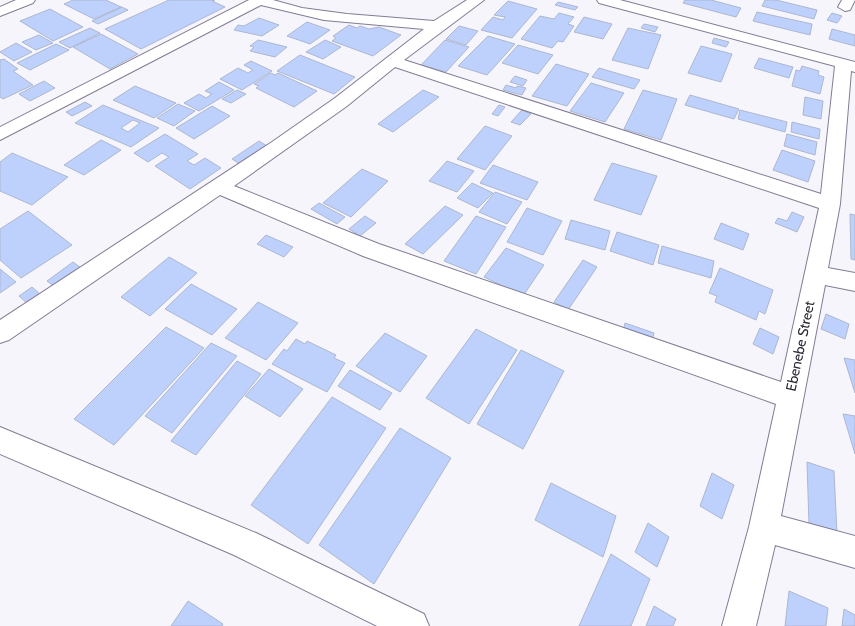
<svg xmlns="http://www.w3.org/2000/svg" width="855" height="626" viewBox="0 0 855 626" font-family="Cabin,sans-serif">
<rect width="100%" height="100%" fill="#f6f5fb"/>
<path fill="#bed1fc" stroke="#acb7d0" fill-rule="evenodd" d="M73,0H106L121,7L94,19L64,4Z
M169,0H215L212,1L225,7L141,49L105,29Z
M685,0H711L741,8L736,17L683,3Z
M765,0H776L817,10L814,19L762,6Z
M508,1L537,9L512,38L481,30L493,17L503,20L505,17L494,15Z
M558,2L578,7L575,10L555,5Z
M122,7L128,10L98,24L92,21Z
M50,9L83,27L53,41L20,21Z
M757,12L812,24L810,35L753,21Z
M559,13L574,17L568,24L574,26L563,42L558,41L552,48L521,39L540,16L554,19Z
M832,13L842,16L837,23L827,20Z
M584,17L612,24L603,39L574,32Z
M259,18L279,25L262,36L234,30L238,25L244,26Z
M307,22L330,30L310,44L287,36Z
M644,24L658,27L655,32L641,28Z
M349,25L357,28L360,26L369,29L379,27L401,35L373,56L332,41L336,38L333,36Z
M459,26L478,31L466,45L446,39Z
M90,28L100,33L70,48L59,42Z
M628,28L661,35L648,69L612,60Z
M832,29L855,35V46L829,39Z
M101,34L138,54L110,69L73,47Z
M39,35L53,43L36,50L22,42Z
M488,36L515,44L487,75L458,66Z
M714,38L729,42L726,47L712,43Z
M258,40L287,47L275,57L250,51L254,47L250,46Z
M325,40L341,47L323,59L306,52Z
M445,40L469,47L446,72L421,65Z
M16,43L32,52L14,61L0,52Z
M56,44L69,50L30,70L17,63Z
M518,45L553,55L538,74L502,63Z
M701,46L732,54L721,82L688,73Z
M300,55L355,77L334,94L277,71Z
M759,58L793,67L789,78L754,68Z
M4,59L18,69L13,71L33,85L3,99L0,97V60Z
M251,61L272,71L242,90L220,79L238,68L248,73L253,70L244,65Z
M556,64L589,74L567,106L532,96Z
M802,66L819,71L818,75L824,77L820,94L792,86L796,70L800,71Z
M599,68L640,80L634,89L592,77Z
M271,73L275,75L278,73L317,91L294,107L256,88L259,86L254,84Z
M515,76L527,80L523,86L510,82Z
M44,81L55,88L30,101L19,94Z
M219,82L234,90L199,111L184,103L199,94L206,98L212,94L205,91Z
M591,83L624,93L605,122L570,111Z
M506,85L516,88L517,86L526,88L522,95L503,90Z
M135,86L176,103L154,118L113,100Z
M237,90L246,94L231,103L222,99Z
M423,90L439,97L393,132L378,124Z
M643,90L677,99L661,140L624,129Z
M690,95L739,109L734,119L685,105Z
M805,97L823,101L821,119L803,115Z
M85,102L92,106L72,116L66,112Z
M178,104L195,111L174,126L157,118Z
M103,105L159,128L131,147L75,123ZM133,120L140,123L128,132L121,128Z
M499,105L505,107L498,116L492,114Z
M212,106L230,116L194,139L176,128Z
M522,110L531,114L520,125L511,122Z
M740,110L787,122L785,132L738,119Z
M792,122L820,129L819,139L791,132Z
M485,126L512,136L485,170L457,159Z
M165,134L198,154L187,161L194,165L205,158L221,168L190,189L155,166L169,157L162,153L148,162L134,153Z
M787,134L817,142L815,155L784,146Z
M101,140L121,150L84,175L64,165Z
M259,141L267,146L240,164L232,159Z
M782,150L815,161L808,182L773,170Z
M12,153L68,177L32,205L0,191V162Z
M447,161L474,171L457,192L429,181Z
M612,163L657,176L641,215L594,200Z
M493,165L538,182L527,200L480,183Z
M362,169L388,181L351,217L323,203Z
M472,183L493,193L478,208L457,198Z
M495,192L522,202L507,224L479,212Z
M319,203L345,217L337,224L311,209Z
M445,206L463,215L423,254L405,244Z
M527,208L562,221L543,255L507,242Z
M28,211L72,245L21,278L0,260V229Z
M792,212L804,217L797,232L775,223L778,218L787,221Z
M850,214L855,215V260L851,259Z
M365,216L376,223L360,236L349,229Z
M476,216L506,227L476,274L444,261Z
M571,220L610,231L605,250L565,239Z
M721,223L749,234L743,250L714,239Z
M617,232L659,245L653,265L610,251Z
M266,235L293,247L284,257L257,244Z
M662,246L714,261L711,278L658,263Z
M506,248L544,265L523,296L484,277Z
M169,257L197,273L150,316L121,297Z
M583,260L597,267L568,310L554,302Z
M73,262L85,271L59,290L47,281Z
M720,268L773,290L765,314L759,311L756,320L715,302L717,296L709,293Z
M0,269L16,282L0,293Z
M191,284L237,309L212,335L165,309Z
M32,287L42,296L29,305L19,296Z
M258,302L298,323L266,360L225,338Z
M826,314L849,324L845,339L821,329Z
M625,323L654,333L651,345L622,336Z
M166,327L204,348L114,445L74,419Z
M760,328L779,337L773,354L753,344Z
M476,329L517,350L469,424L426,398Z
M385,333L427,356L400,392L356,366Z
M296,339L305,344L307,341L336,355L334,358L345,363L327,392L272,364L284,349L287,351Z
M211,343L237,356L172,433L145,416Z
M521,350L564,371L523,449L477,424Z
M844,358L855,360V393Z
M237,361L261,374L196,455L171,441Z
M269,369L303,389L280,417L245,396Z
M350,370L392,393L380,410L338,386Z
M332,397L386,428L308,544L251,505Z
M843,414L855,416V454Z
M400,428L451,458L374,584L319,545Z
M807,462L834,471L837,534L809,524Z
M712,473L734,485L722,519L700,506Z
M551,483L616,516L603,557L535,520Z
M648,523L669,537L657,567L635,552Z
M611,554L650,579L631,626H579Z
M789,591L828,608L826,626H785Z
M188,601L223,624L222,626H171Z
M654,606L676,619L673,626H646Z
M844,609L855,615V626H842Z"/>
<g fill="none" stroke-linecap="round" stroke-linejoin="round">
<defs>
<path id="minor" d="M16,0H35L33,3L0,16V7Z
M249,0H273L302,8L347,14L434,21L467,0H484L404,60L821,194L835,66L599,3L597,0H620L855,62V72L851,71L840,204L828,268L855,273V291L825,285L781,516L855,536V568L775,545L756,626H722L749,527L776,404L363,256L220,195L9,340L0,343V320L272,142L335,98L424,29L324,20L261,5L0,140V127ZM395,67L819,208L781,382L379,244L234,186L347,106Z
M842,0H855L850,10L845,11L838,7Z
M0,427L256,533L424,614L429,626H377L234,555L0,454Z"/>
</defs>
<use href="#minor" stroke="#827c94" stroke-width="2"/>
<use href="#minor" fill="#fff" fill-rule="evenodd"/>
</g>
<g text-anchor="middle" stroke-width="4.5" stroke-linejoin="round" paint-order="stroke">
<g font-size="14" fill="#2b2933" stroke="#fff">
<text transform="translate(800 346) rotate(-78)" y="5">Ebenebe Street</text>
</g>
</g>
</svg>
